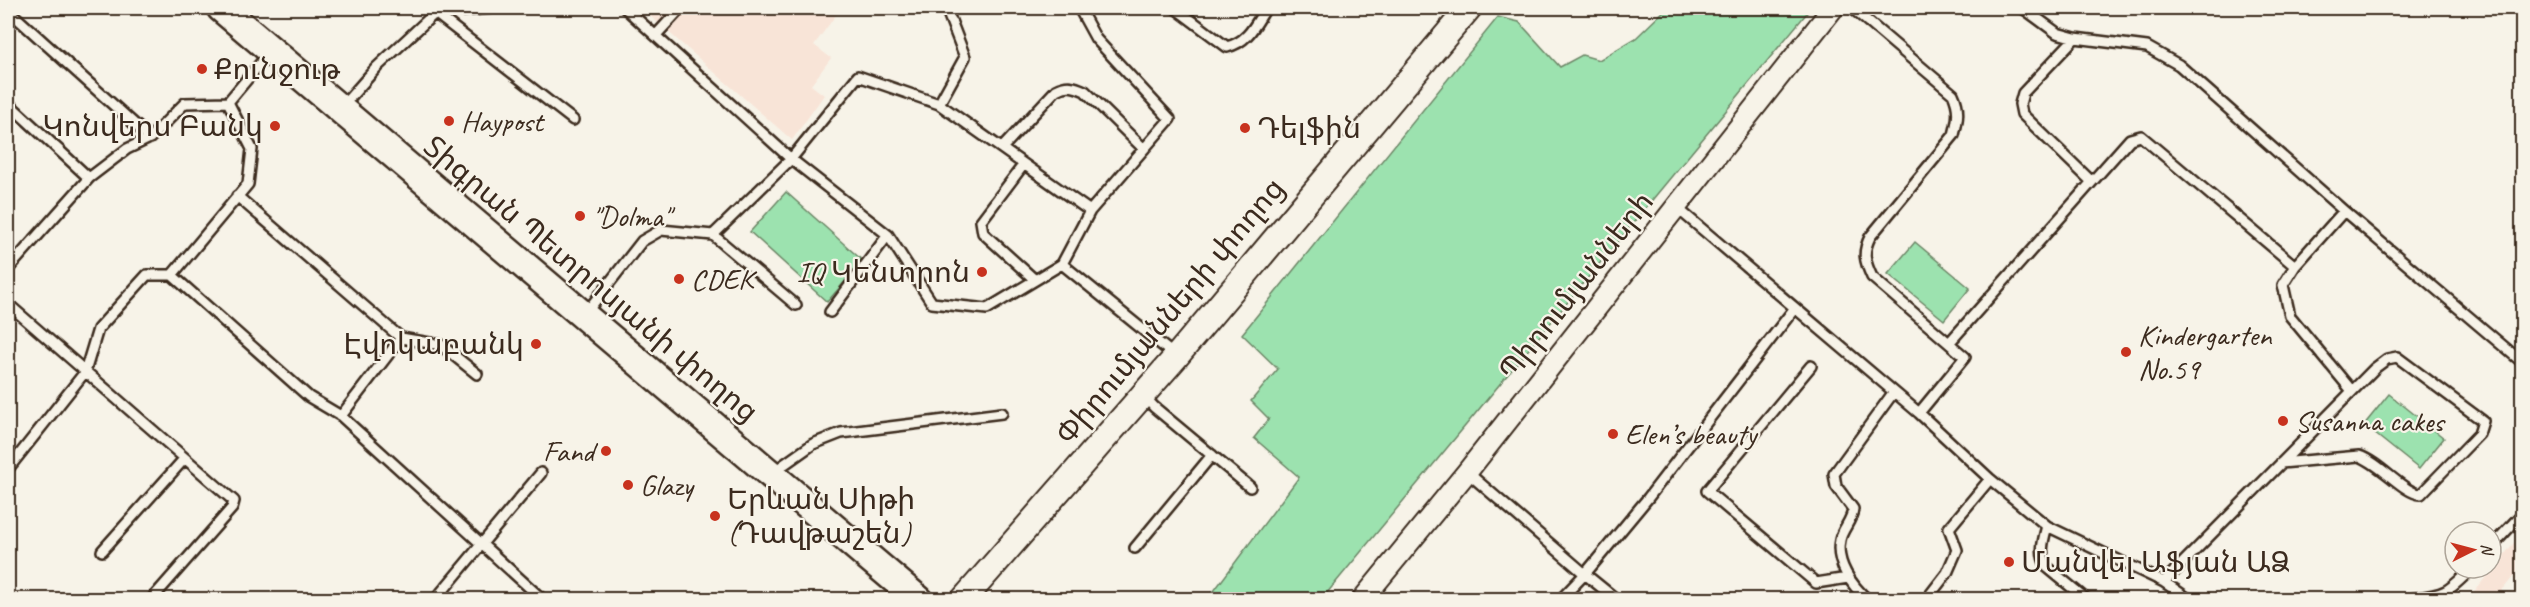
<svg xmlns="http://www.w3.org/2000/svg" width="2530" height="607" viewBox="0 0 2530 607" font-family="Caveat,'Noto Sans Armenian',sans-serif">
<rect width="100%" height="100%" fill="#f7f3e8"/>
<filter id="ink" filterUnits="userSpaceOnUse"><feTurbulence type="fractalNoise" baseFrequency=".0167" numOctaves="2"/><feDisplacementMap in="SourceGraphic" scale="12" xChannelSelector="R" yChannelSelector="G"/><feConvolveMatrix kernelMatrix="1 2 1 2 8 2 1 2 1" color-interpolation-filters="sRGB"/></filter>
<g filter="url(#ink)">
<path fill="#f8e4d7" d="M656,8H838L834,13L836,15L814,45L831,58L811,85L824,95L792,140L649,15Z
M2522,533V566L2495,599H2468Z"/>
<path fill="#9ce2af" stroke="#6c8666" stroke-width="1.5" d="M1667,8H1811L1322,599H1208L1299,477L1254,438L1269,419L1251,401L1278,369L1242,334L1498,17L1519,22L1560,67L1582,55L1599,60L1636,38Z
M786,192L863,261L827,302L750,232Z
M1915,242L1970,288L1944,320L1888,274Z
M2389,394L2444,438L2419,469L2364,425Z"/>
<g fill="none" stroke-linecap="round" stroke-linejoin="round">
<defs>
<path id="service" d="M625,8L791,159L888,235L932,303L987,309L1062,264L1090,211L1170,119L1096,39L1079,8
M1175,8L1227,47C1248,42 1255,25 1266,8
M1852,8L1953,94C1960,109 1958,119 1954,135L1870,237C1862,253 1865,262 1872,277L1965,357L1919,413
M2023,8L2057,33L2075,38L2147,47L2179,65L2344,211L2522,362
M8,10L150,138
M435,13L573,120
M656,35L681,8
M2075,38L2023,93L2020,104L2022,114L2091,181
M347,101L377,67L435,13L492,8
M228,102L269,53
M8,103L89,178
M939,104L1090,211
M1002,148L1056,90C1067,84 1074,86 1085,91L1144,149
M1024,164L981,221L983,233L1035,280
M237,196L401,338L341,416
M1676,207L1919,413L1990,479L2047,526L2164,582L2190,600
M2344,211L2295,266L2283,285L2290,316L2352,391
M713,235L791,159L858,76L939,104L965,57L946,8
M1062,264L1174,355
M8,269L89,178L127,149L150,138L185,103L228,102
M172,275L309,397L341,416L543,600
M8,304L234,501L232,508L151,600
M830,312L888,235
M585,314L642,241L661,230L713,235L796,305
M401,338L441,345L477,374
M1949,343L2130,139L2141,136L2295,266
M1811,366L1707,491L1816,583L1848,578
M1144,396L1154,407L1250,487
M779,468L813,444L841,433L1002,413
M8,469L85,372L98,329L147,275H172L248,184L252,149L228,102
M1467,472L1585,574L1560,600
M2047,526C2043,541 2039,553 2047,567L2087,600
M2491,547L2522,514
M1135,548L1212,455
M102,551L185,458
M2164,582L2375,368L2387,359L2397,357L2483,421L2479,434L2421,494C2406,495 2379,462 2359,456L2281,463
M435,600L541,473
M1617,600L1585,574L1648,498L1794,309
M1868,600C1852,586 1835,563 1840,540C1842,529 1852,521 1853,509L1836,486L1834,474L1893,393
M1926,600L1947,573L1957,550L1949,528L1990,479
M2404,600C2443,594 2444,597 2472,568"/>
<path id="minor" d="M1362,600L1467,472L1833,8"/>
<path id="tertiary" d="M963,600L1176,357L1469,8"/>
<path id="secondary" d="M221,8L919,600"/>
</defs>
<use href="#service" stroke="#3b2a1e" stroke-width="14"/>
<use href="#minor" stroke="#3b2a1e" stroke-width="24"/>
<use href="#tertiary" stroke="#3b2a1e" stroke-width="28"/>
<use href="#secondary" stroke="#3b2a1e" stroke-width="32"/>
<use href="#service" stroke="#f7f3e8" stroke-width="9"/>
<use href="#minor" stroke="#f7f3e8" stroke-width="20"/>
<use href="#tertiary" stroke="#f7f3e8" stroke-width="24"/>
<use href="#secondary" stroke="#f7f3e8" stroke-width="27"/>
</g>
</g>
<g fill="#c8321e" stroke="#f7f3e8" stroke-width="2">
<circle cx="202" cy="69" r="6"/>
<circle cx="449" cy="121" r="6"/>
<circle cx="275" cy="126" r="6"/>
<circle cx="1245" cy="128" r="6"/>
<circle cx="580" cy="216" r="6"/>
<circle cx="982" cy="272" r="6"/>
<circle cx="679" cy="279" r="6"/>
<circle cx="536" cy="344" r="6"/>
<circle cx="2126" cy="352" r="6"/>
<circle cx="2283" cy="421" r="6"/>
<circle cx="1613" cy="434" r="6"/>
<circle cx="606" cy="451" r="6"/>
<circle cx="628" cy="485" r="6"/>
<circle cx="715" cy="516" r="6"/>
<circle cx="2009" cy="562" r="6"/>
</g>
<g text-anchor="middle" stroke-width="4.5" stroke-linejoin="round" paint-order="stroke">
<g font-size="30" fill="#3b2a1e" stroke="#f7f3e8" text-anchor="start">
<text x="214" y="79">Քունջութ</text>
<text x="461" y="131">Haypost</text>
<text x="263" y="136" text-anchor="end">Կոնվերս Բանկ</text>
<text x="1257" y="138">Դելֆին</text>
<text x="592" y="226">"Dolma"</text>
<text x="970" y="282" text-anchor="end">IQ Կենտրոն</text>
<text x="691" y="289">CDEK</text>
<text x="2138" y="345">Kindergarten<tspan x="2138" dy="34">No.59</tspan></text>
<text x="524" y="354" text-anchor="end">Էվոկաբանկ</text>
<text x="2295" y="431">Susanna cakes</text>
<text x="1625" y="444">Elen’s beauty</text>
<text x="594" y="461" text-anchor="end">Fand</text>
<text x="640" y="495">Glazy</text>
<text x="727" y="509">Երևան Սիթի<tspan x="727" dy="34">(Դավթաշեն)</tspan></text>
<text x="2021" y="572">Մանվել Աֆյան ԱՁ</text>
</g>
<g font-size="30" fill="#3b2a1e" stroke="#f7f3e8">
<text transform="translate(591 279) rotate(40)" y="10">Տիգրան Պետրոսյանի փողոց</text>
<text transform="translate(1576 286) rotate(-52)" y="10">Պիրումյանների</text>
<text transform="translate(1170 311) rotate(-50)" y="10">Փիրումյանների փողոց</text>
</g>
</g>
<rect width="2530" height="607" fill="none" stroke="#f7f3e8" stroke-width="30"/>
<rect x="15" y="15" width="2500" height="577" fill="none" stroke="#3b2a1e" stroke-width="2" filter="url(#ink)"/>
<g transform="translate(2473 550) rotate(84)"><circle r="28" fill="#f7f3e8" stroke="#aca397" stroke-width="1.5"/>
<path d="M0-4.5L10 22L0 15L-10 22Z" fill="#c8321e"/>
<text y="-9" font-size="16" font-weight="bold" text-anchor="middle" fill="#3b2a1e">N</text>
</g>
</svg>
